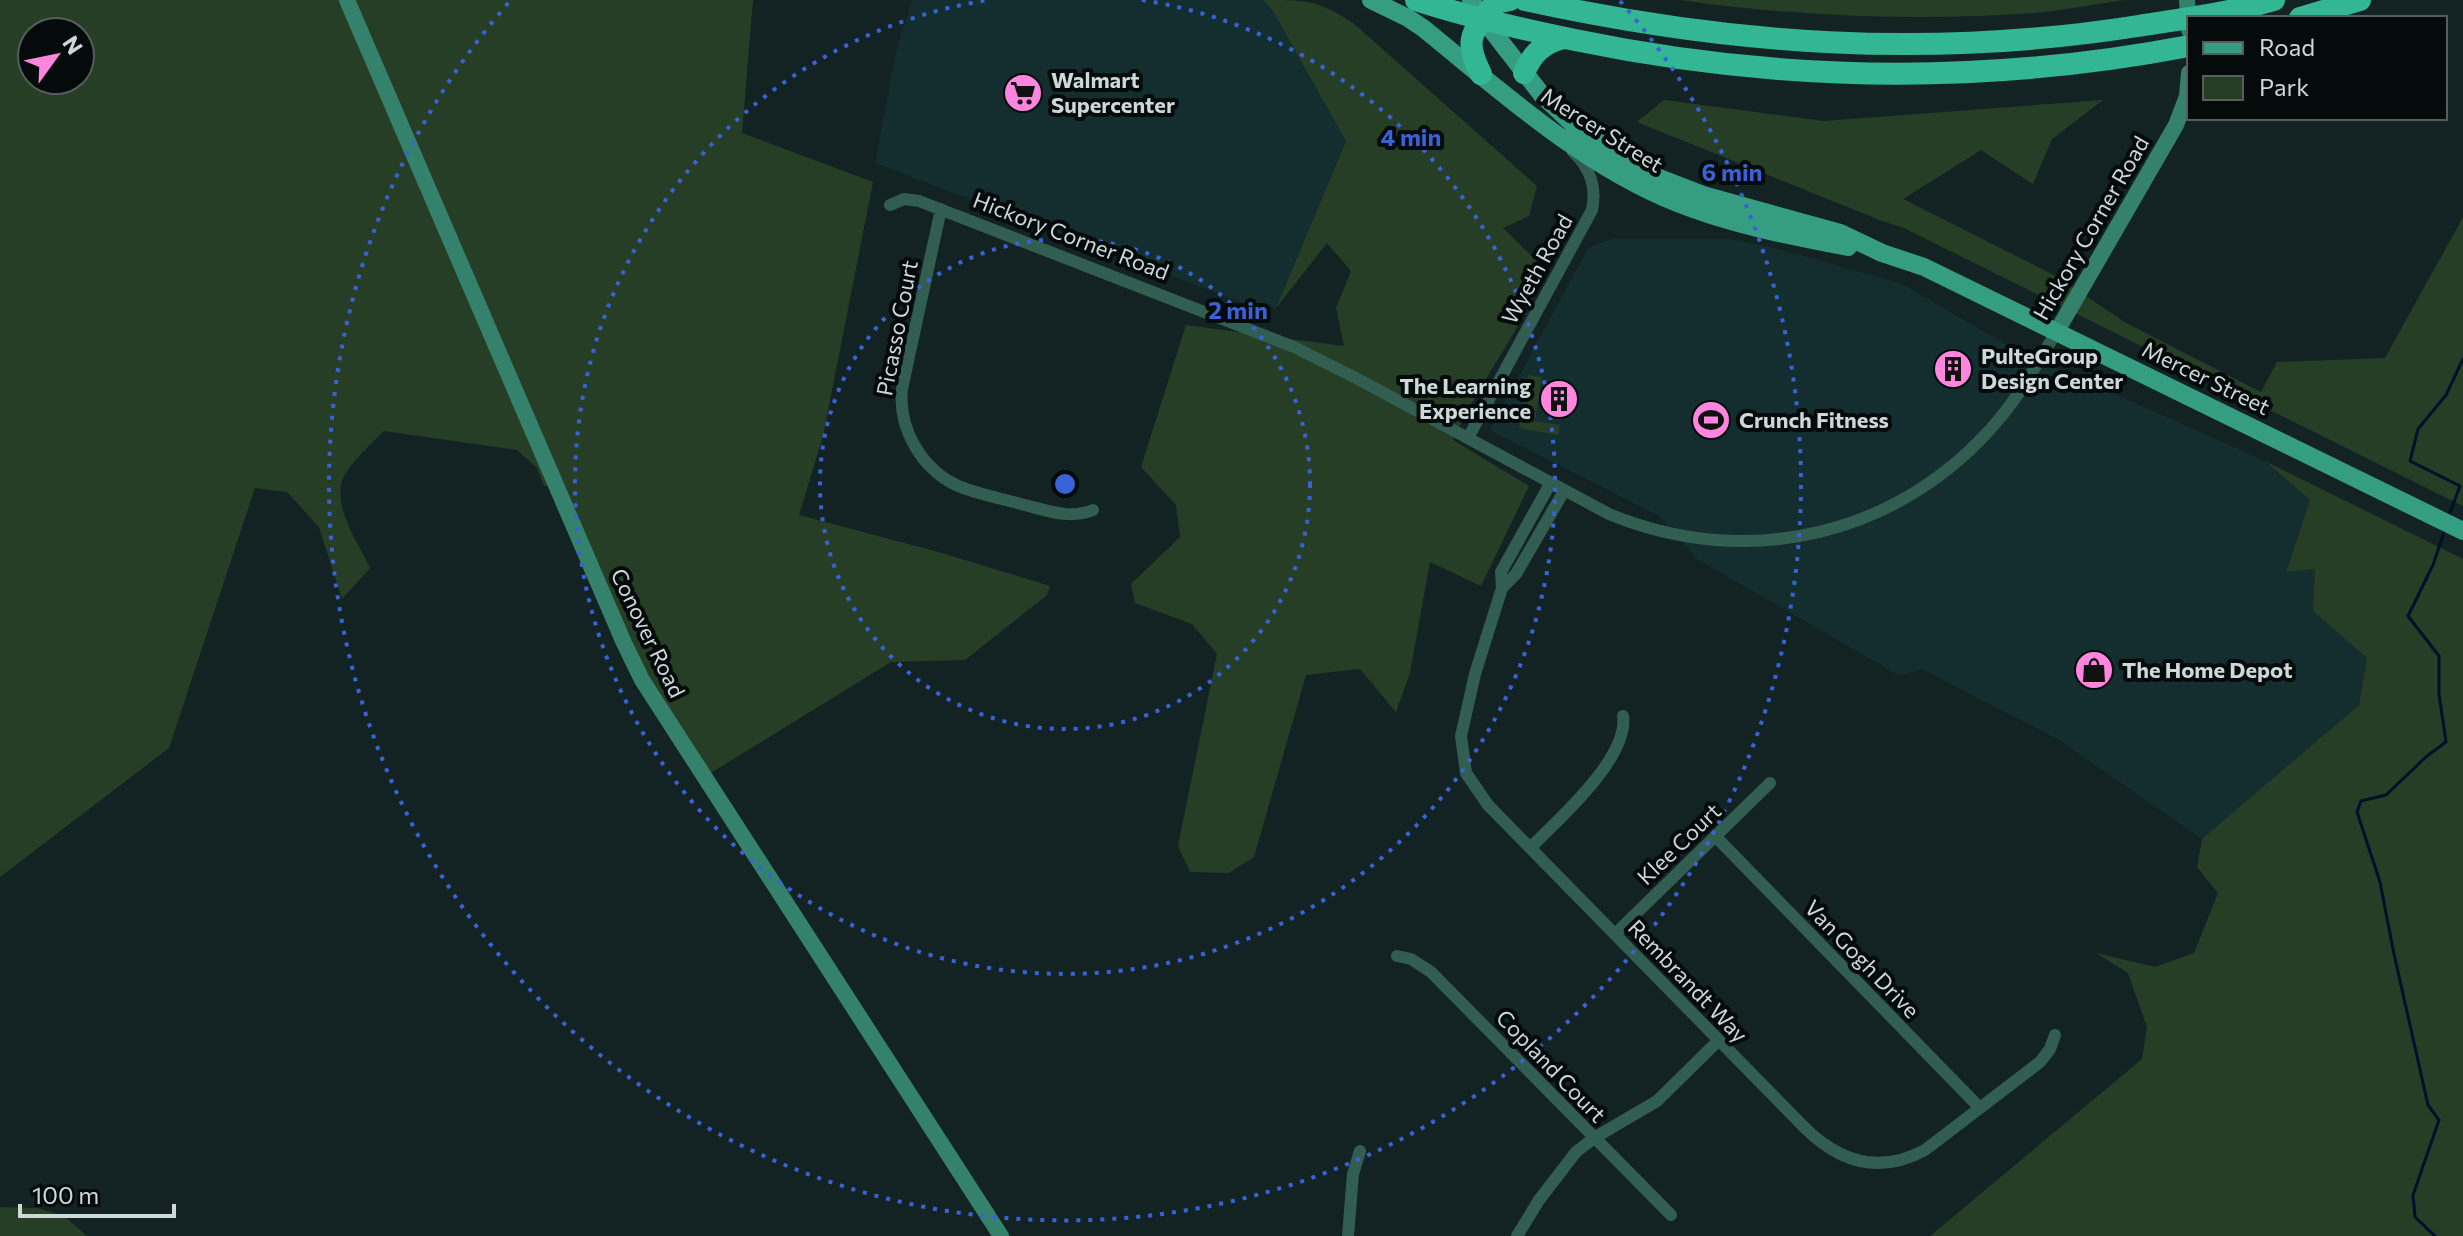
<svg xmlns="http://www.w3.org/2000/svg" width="2463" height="1236" viewBox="0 0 2463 1236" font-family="Commissioner,sans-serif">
<rect width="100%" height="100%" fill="#132323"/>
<path fill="#142d2e" d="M912,0H1264L1274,13L1346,141L1276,308L1243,303L875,163L897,48Z
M1611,239H1731L1783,250L1902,284L2014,349L2265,461L2310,500L2286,571L2316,569L2314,611L2367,658L2359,705L2202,839L2059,740L1922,669L1900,676L1697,559L1659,516L1490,430L1588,248Z"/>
<path fill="#273e26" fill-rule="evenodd" d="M0,0H753L742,133L873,182L823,436L799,515L942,553L1050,586L1047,595L965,660L891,662L709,774L641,666L564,484L544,486L537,468L517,450L384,431C372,443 343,469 341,485C336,513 359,544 370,568L342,599L319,527L287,492L255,488L169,748L0,877ZM32,32H80V80H32Z
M1264,0C1306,0 1318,0 1353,23L1537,186L1529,216L1503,228L1546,270C1521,330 1480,381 1453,440L1529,486L1481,586L1430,562L1410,673L1396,712L1360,669L1306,675L1254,857L1229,873L1190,872L1178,846L1217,654L1192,624L1135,603L1131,584L1180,537L1176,505L1141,467L1186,325L1344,346L1336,308L1351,271L1327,243L1276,308L1346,141L1274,13Z
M1681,0H2126C2096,4 2065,10 2035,13C1917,21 1798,17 1681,0Z
M1664,100L1824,121L2103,100L2052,139L2033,184L1981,150L1903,199L2056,276L2126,323L2261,392L2277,362L2385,358L2463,217V506L1904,228L1882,221L1637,122Z
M1528,375L1542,377L1535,421L1560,425L1558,435L1519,428Z
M2265,461L2463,559V1236H1930L2142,1059L2147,1027L2128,973L2096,953L2155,967L2194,953L2218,893L2197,867L2202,839L2359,705L2367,658L2313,611L2315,569L2286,572L2310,500Z
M0,1207L37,1208L64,1216L87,1236H0Z"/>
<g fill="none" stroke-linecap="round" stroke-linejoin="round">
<path stroke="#00102b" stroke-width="3" d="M2448,518L2460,486L2410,461L2418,429L2446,395L2463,359
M2435,1236L2415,1217L2413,1195L2439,1120L2428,1105L2394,954L2380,882L2357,812L2361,801L2386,795L2427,756L2446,742L2439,694V656L2408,616L2433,565L2445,529"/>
<path stroke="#325e51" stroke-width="12" d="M890,205L904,199L919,201L1294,347L1356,378L1609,514C1749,572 1903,535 2000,418C2022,392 2039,360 2057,331
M941,209L902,389C898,428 921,468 956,485C976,494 1000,498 1021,504C1046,510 1068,520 1093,510
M1468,438L1592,210C1597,186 1590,168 1573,152
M1550,484L1501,572L1502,588L1475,674L1461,736L1466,773L1488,805L1804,1127C1839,1162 1879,1175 1925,1150L2040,1062L2050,1049L2055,1035
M1502,588L1516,574L1564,491
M1716,837L1980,1108
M1530,848C1558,820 1629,758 1623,716
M1615,934L1770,783
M1397,956L1411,959L1431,972L1671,1215
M1348,1236L1353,1174L1360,1151
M1517,1236L1539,1200L1576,1152L1594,1138L1657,1101L1718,1041"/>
<path stroke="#35826c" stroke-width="16" d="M347,0L624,643L642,680L1001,1236
M2187,0L2189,30
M2057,331L2176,125L2187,96L2189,73"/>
<path stroke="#359d81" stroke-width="18" d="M1371,0L1408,18L1423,28C1502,92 1582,165 1677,203C1732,225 1791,236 1848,247
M1471,0L1483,19L1542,95L1576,127L1624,160L1646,173L1703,195L1840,233L1882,253L1924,267L2463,531"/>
<path stroke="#32b694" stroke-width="22" d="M1416,0C1468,17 1521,29 1575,40C1778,82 1985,85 2189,46
M1525,0C1730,45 1929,59 2138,26C2183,19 2230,13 2274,0
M2300,18L2360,0
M1524,73C1532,54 1543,43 1563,38
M1481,74C1463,38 1472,33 1495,3L1510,0"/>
</g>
<g fill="none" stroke="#3863d8" stroke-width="4" stroke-dasharray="4 8">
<circle cx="1065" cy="484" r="245"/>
<path d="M1142 0A490 490 0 1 1 988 0"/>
<path d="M1620 1A736 736 0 1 1 510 1"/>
</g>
<defs>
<symbol id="supermarket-disc" viewBox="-11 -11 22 22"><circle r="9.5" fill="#ff85df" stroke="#050b0b"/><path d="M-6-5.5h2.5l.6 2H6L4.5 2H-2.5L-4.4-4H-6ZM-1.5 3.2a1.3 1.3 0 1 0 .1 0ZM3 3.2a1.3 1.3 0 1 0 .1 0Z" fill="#111"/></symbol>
<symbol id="building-disc" viewBox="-11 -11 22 22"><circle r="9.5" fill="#ff85df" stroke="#050b0b"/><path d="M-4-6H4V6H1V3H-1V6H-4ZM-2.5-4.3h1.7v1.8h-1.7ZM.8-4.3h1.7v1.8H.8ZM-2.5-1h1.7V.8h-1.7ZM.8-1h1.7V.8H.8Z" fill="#111"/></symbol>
<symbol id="stadium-disc" viewBox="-11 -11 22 22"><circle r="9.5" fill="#ff85df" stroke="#050b0b"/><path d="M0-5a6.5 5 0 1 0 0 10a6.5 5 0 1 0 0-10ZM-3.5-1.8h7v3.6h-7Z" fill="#111"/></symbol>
<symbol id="shop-disc" viewBox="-11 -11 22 22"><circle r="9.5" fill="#ff85df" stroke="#050b0b"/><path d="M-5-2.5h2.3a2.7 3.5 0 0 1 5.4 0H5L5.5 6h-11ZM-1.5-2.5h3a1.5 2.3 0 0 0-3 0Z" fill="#111"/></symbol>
</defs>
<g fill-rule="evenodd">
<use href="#supermarket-disc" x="1001" y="71" width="44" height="44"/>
<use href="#building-disc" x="1931" y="347" width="44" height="44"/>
<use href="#building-disc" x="1537" y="377" width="44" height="44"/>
<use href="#stadium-disc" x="1689" y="398" width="44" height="44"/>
<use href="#shop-disc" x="2072" y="648" width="44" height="44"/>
</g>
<g text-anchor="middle" stroke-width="8" stroke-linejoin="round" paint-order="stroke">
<g font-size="22" font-weight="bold" fill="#cfd8d9" stroke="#050b0b" text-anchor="start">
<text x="1051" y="88">Walmart<tspan x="1051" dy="25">Supercenter</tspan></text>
<text x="1981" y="364">PulteGroup<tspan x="1981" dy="25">Design Center</tspan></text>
<text x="1531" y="394" text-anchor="end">The Learning<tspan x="1531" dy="25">Experience</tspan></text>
<text x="1739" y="428">Crunch Fitness</text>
<text x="2122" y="678">The Home Depot</text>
</g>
<g font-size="22" fill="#cfd8d9" stroke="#050b0b">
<text transform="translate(1602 130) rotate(32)" y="8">Mercer Street</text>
<text transform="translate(2091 228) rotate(-60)" y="8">Hickory Corner Road</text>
<text transform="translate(1071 236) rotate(21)" y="8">Hickory Corner Road</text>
<text transform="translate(1537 269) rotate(-61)" y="8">Wyeth Road</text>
<text transform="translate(897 328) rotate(-79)" y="8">Picasso Court</text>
<text transform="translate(2206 378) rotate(26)" y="8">Mercer Street</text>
<text transform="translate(648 633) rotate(64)" y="8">Conover Road</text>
<text transform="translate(1679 844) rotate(-44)" y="8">Klee Court</text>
<text transform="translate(1862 959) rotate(46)" y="8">Van Gogh Drive</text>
<text transform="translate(1688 981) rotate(46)" y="8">Rembrandt Way</text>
<text transform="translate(1551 1066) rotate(46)" y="8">Copland Court</text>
</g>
</g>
<circle cx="1065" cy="484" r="12" fill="#3863d8" stroke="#050b0b" stroke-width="4"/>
<g font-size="24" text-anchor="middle" font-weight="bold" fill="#3863d8" stroke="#050b0b" stroke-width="8" stroke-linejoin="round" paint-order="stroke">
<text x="1411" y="146">4 min</text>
<text x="1732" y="181">6 min</text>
<text x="1238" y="319">2 min</text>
</g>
<rect x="2187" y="16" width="260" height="104" fill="#050b0b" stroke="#565d5d" stroke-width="2"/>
<rect x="2203" y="42" width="40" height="12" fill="#359d81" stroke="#565d5d" stroke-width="2"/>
<text x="2259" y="56" font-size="24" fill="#cfd8d9">Road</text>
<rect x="2203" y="76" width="40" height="24" fill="#273e26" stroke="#565d5d" stroke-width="2"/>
<text x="2259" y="96" font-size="24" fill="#cfd8d9">Park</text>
<g transform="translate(56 56) rotate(57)"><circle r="38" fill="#050b0b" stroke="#565d5d" stroke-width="2"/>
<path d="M0-6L14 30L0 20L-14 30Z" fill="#ff85df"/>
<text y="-12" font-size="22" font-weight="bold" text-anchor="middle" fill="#cfd8d9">N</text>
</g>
<path d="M20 1204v12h154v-12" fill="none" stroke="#cfd8d9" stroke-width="4"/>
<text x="32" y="1204" font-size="24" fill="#cfd8d9" stroke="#050b0b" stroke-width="6" paint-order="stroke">100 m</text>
</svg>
